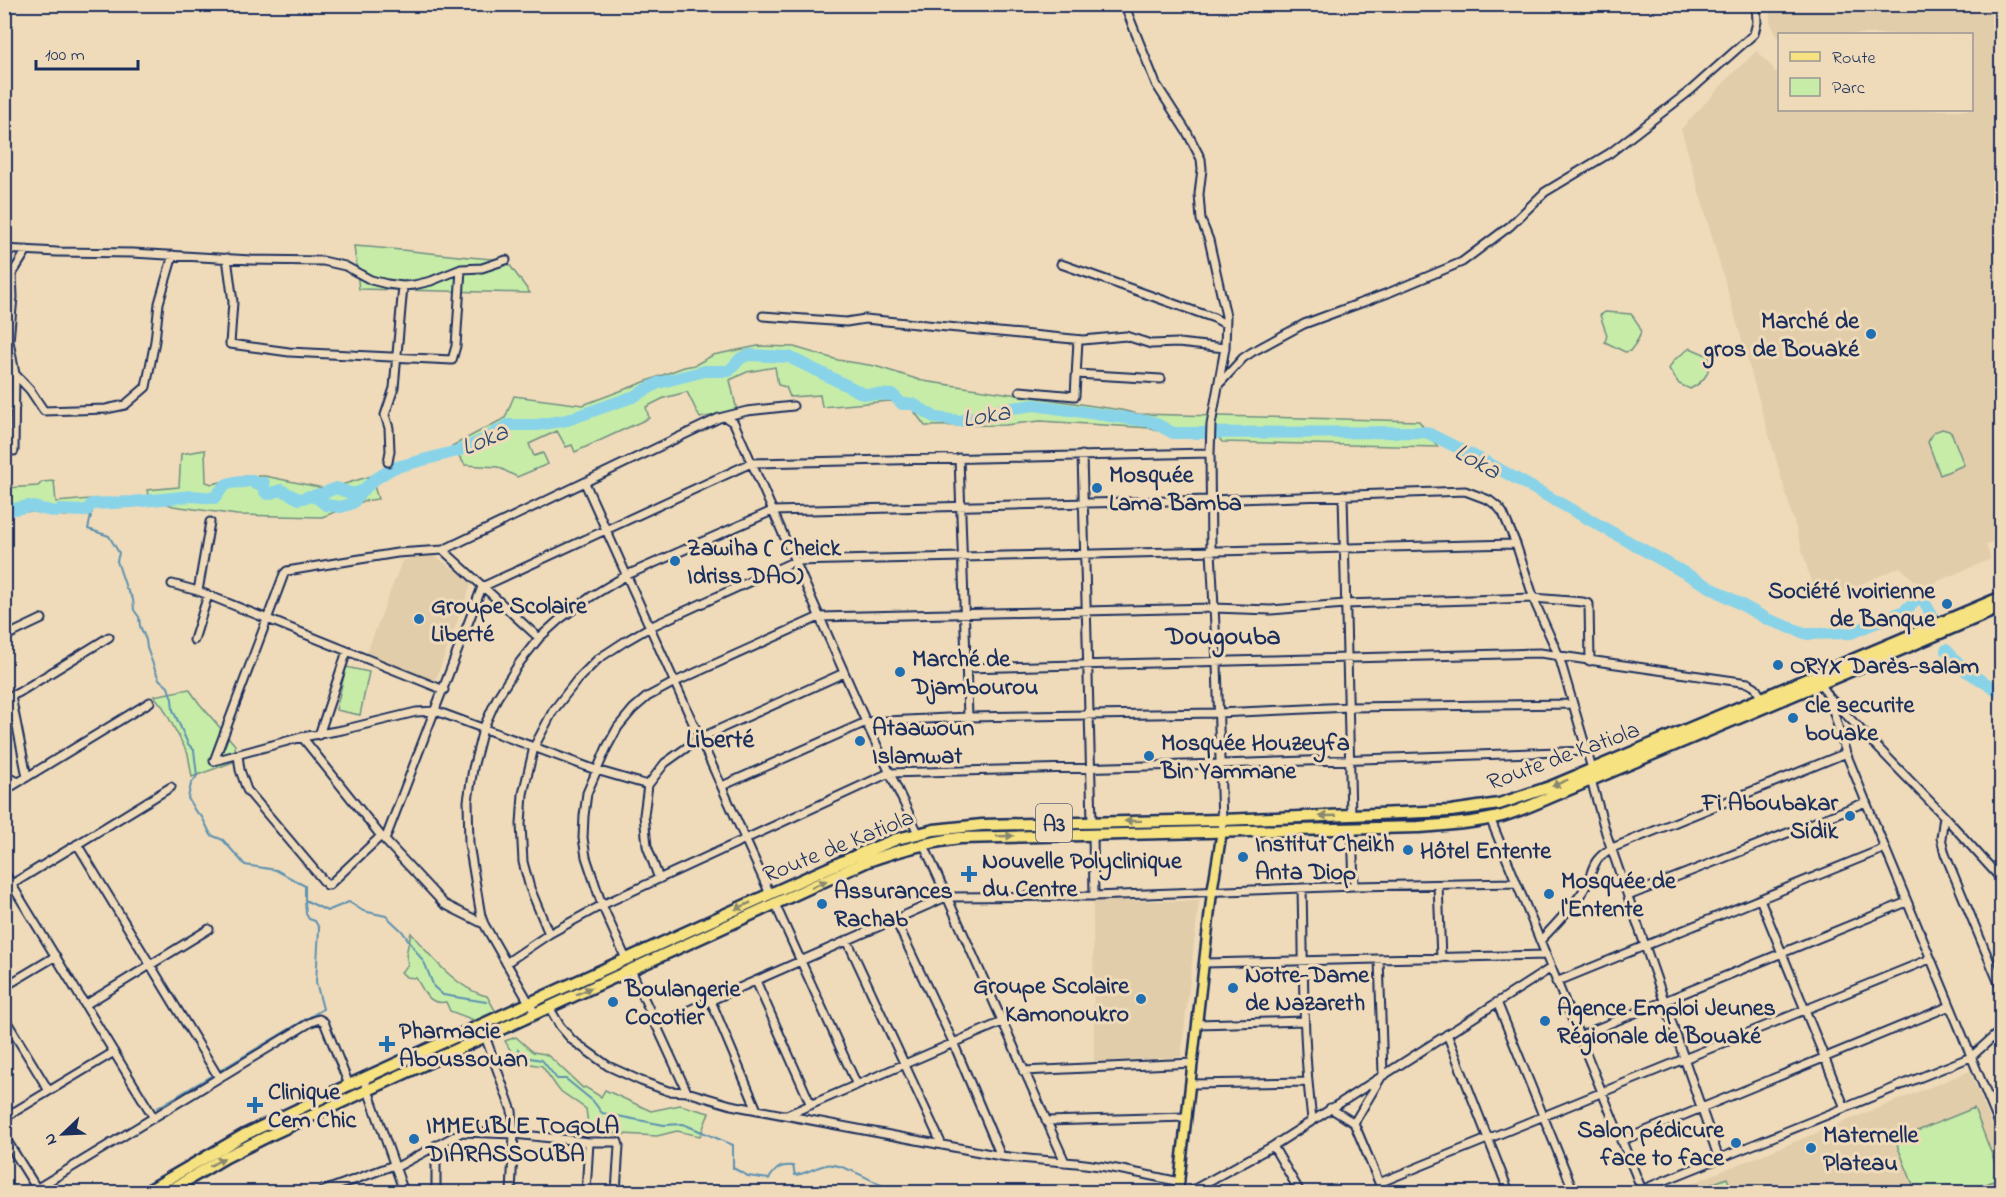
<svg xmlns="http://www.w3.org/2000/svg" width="2006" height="1197" viewBox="0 0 2006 1197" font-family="'Indie Flower',sans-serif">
<rect width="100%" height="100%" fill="#efdbb9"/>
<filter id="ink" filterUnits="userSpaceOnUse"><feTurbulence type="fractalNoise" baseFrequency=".0167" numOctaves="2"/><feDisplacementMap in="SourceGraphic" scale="12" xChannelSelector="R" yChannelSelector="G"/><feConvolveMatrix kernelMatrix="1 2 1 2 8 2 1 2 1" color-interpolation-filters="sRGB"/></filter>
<g filter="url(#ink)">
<path fill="#e2cdaa" d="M1996,4L2001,6L2002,539L1986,545L1991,559L1929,585L1921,587L1900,567L1825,600L1815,595L1681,129L1734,72L1757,51L1773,68L1774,72L1779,71L1780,110H1972V34H1780L1779,40L1770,22V5Z
M431,553L472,582L434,684L365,657L402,561Z
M1093,901H1199L1181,1057L1094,1062Z
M1970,1071L2001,1147V1186L1994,1192H1670Z"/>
<path fill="#c6eca7" stroke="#708e82" stroke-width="1.5" d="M354,246C405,249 455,257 506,260L530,293L359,289Z
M1605,312L1631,314C1645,331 1643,334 1630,351L1625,352L1605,342L1607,335L1600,315Z
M758,346L794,347L838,360L875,366L923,381L1121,410L1138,414L1419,421L1438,447L1222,442L1216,434L1171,435L1151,428L1040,421L1005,425L925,426L911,407L890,401L822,407L820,395L790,397L786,387L778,385L775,367L747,372L730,380L737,411L700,418L687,392L664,398L646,407L649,418L575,452L572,445L566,447L557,431L529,444L534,456L543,453L548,464L517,477L498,467L465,465L452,446L505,418L514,396L583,405L684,367L695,365L713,355Z
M1690,348L1709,356C1711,373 1704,382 1690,389L1679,384L1669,369L1674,360Z
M1942,429L1949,431L1952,434L1964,465L1940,475L1928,442L1934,432Z
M205,450L206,482L212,484L246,476H265L328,489L371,476L378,499L364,501L322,517L237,515L173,506L158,500H149L147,490L179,487L181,454Z
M54,481L56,502L90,499L92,513L63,516L47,510L34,512L10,511L5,513V488L38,486L42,482Z
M346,667L369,672L360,715L336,710Z
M189,689L199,703L235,745L236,761L192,777L188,754L163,707L154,696Z
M411,933C430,956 458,990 487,996L497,1014L479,1022L450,1011L446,1002C428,1005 425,992 416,978L406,977L401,972L408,965L406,954Z
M516,1037L533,1052L545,1054L550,1057L583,1088L585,1087L601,1097L605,1090L651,1111L680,1105L709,1113L700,1136L677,1131L657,1136L589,1132L586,1109L559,1090L542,1066C518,1062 517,1063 505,1041Z
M1974,1108L2001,1178L1966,1192H1916L1895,1140Z
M1727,1178L1733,1192H1691Z"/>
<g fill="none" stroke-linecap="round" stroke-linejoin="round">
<path stroke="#5d91b1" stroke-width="2" d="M86,511L91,516L88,529L109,536L119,553L117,561L126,588L133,599L134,610L139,617L140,626L146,640L147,648L155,670L159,679L168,687L172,699L173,710L188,744L194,750L197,776L191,784L188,798L195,811L202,817L211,835L223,840L245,865L276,870L305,886V900L327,911L349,902L363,911L386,916L402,931L425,964L434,987L443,995L486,1002
M518,1049L524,1057L542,1060L557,1079H566L593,1101L602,1113L664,1125L683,1124L733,1145V1168L748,1176L769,1179C776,1168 780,1165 793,1166L795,1175C806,1174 815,1167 826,1165C839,1161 882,1186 895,1192
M219,1071L323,1009L316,982L319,928L315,921L309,919L306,914L305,901
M157,1108L214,1074"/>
<path stroke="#89d3e9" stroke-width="12" d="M309,496L317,498L326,505L341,507L353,503L362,491
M4,511L29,506L56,512L60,510L86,511L92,504L132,502L192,496L215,498C231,474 231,487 252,480L255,484L264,483L265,492L268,494L281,490L299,499L324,493L336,488L353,494L362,491L374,480L393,468L457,451L483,440L508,425H537L567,420L635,396L658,383L705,371H729L741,358L749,355L789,357L864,394L893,395L902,404H913L936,418L960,421L998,410L1034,405L1153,422L1173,433L1426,432L1490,464L1767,619L1807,634L1851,633L1904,611L1916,601L1923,599L1933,618
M1946,650L1966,671L2002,693"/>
<defs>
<path id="minor" d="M1124,4L1156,84L1188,134L1201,159L1202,169L1199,194L1201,220L1209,240L1226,316L1225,348L1211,425L1210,453L1211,551L1217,663L1222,824
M4,249L57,252L133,253L251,260L323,261L345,266L371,280L387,284L403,286L414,285L431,281L461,269L482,268L506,260
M227,258L233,302L230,344L289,352L452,360L456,346L461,269
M1061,264L1214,318L1225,324
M763,316L846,322L865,319L1083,340L1126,336L1151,344L1178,343L1225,348
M15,374L30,390L44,411L106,409L125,405L146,387L155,341L159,303L173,255
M1076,374L1161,379
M1221,382L1243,358L1252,352L1304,324L1388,293L1462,262L1510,226L1545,192L1610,153L1691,90L1754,34L1757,22L1756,4
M1020,391L1075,396L1078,340
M4,407H15
M725,417L734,423L866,722L918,833
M14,451L15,374L9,341L13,297L12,274L27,250
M1082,455L1092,822
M959,458L968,717
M388,462L390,451L389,428L385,415L394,388L403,286
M585,483L770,894
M1343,495L1351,815
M443,550L539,638
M172,584L198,591L444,690
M198,591L210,522
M4,637L42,619
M194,640L208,595
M965,668L1540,653L1748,683L1755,687L1762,699
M1819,681L1829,697L1944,816L2002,880
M11,696L27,777
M1829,697L1846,753L1866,802L2002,1131
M4,698L18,693L109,637
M319,735L347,651
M302,737L381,836L444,904L484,924
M238,755L240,770L247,790L327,885H329L381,836
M214,761L284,574L287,571L397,553L443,550L719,418L747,411L793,406
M214,761L302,737L342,730L416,712L436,711L596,770L648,785
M4,776L19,782
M1591,780L1606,833L1719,1159
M722,786L866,722L968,717L1218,713L1349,707L1573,704
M4,791L150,702
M1944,816L1941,838L1945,854L2002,991
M1490,818L1642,1190
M1352,828L1354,886
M1093,834L1094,896
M385,840L482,587L751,463L1210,453
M923,843L1065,1162
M77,844L219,1078
M4,872L154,1118
M659,879L647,846L644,815L648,785L665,763L700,738L844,673
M1438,885L1441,958
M4,889L171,787
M1302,889C1304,966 1302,1043 1312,1119
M1628,896L1866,802
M1760,899L1845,1108
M775,904L857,1085
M895,919L953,1042L1001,1156
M549,934L530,888L523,862L521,824L523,794L534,747L553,711L577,680L598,659L624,642L650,627L795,561L1516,544
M847,940L942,1145
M1540,941C1554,926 1569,911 1581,894C1596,874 1586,863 1612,848L1846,753
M626,959L602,905L586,857L583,838L584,816L587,793L607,747L618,727L633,709L647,697L675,682L819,617L1213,608L1271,610L1345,604L1533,598L1583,602L1589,604L1590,661
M506,963L549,934L602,905L889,773L1221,764L1587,751
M1205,963L1546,955
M631,970L687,1092
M756,981L811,1105
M1556,982L1885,848
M4,987L56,956
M711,1001L757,1110
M1497,1002L1574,1192
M85,1005L209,929
M549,1007L560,1026L572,1040L608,1066L641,1081L668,1091L687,1092L731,1105L1001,1156C1023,1159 1044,1160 1065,1162C1104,1165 1142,1174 1180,1182
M535,1013L484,924L481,916L469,844L468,801L473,768L483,729L497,698L520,662L539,638L560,619L592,596L627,575L772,511L1210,500L1465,491L1489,500L1498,507L1503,513L1516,544L1536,605L1559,656L1592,769
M4,1017L49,1091
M1197,1024L1304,1021
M655,1025L946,897L1094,896L1354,886L1515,883
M1447,1034L1509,1192
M485,1036L512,1111L514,1134L511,1192
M1579,1036L1907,902
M1023,1071L1193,1063
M364,1079L404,1192
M1191,1084L1307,1082
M1330,1108L1354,1123L1383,1192
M787,1115L1002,1022
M4,1118L114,1052
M1046,1121L1187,1117
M1354,1123L1383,1074L1379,959
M4,1136L37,1189
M1621,1141L1950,1006
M436,1145V1192
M1273,1146L1300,1192
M395,1168L462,1132L514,1134L589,1142H618L619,1146L616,1192
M1379,1183L1930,959
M31,1192L311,1022L319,1019L324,1022L349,1085
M321,1192L394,1165
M586,1192L589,1142
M1189,1192L1273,1146L1551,968
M1636,1192L1971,1057L2002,1029"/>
<path id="major" d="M1178,1192L1212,892L1222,831"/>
<path id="highway" d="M146,1192L244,1135L349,1085L770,894L864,852L897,839L934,830L982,825L1222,820L1451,811L1499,804L1550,787L2002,597
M167,1192L226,1157L270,1135L868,861C899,850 928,842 960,838L1418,827C1446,825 1475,823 1502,816C1519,811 1535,804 1551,797L2002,607"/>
</defs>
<use href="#minor" stroke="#1b2f5e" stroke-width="11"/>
<use href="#major" stroke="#1b2f5e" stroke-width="13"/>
<use href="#highway" stroke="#1b2f5e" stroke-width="15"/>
<use href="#minor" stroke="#efdbb9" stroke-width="7"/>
<use href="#major" stroke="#f6e281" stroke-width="8"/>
<use href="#highway" stroke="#f6e281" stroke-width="10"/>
</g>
<defs><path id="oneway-solid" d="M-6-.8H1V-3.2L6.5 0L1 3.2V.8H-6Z" transform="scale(1.5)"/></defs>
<g fill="#888870">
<use href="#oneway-solid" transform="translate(1560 783) rotate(157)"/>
<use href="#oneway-solid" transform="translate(1328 816) rotate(178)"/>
<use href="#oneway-solid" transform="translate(1133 821) rotate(179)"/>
<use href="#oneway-solid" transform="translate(1005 836) rotate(-2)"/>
<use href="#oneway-solid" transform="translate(819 884) rotate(-25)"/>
<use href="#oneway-solid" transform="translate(743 906) rotate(156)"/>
<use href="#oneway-solid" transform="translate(584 991) rotate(-24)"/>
<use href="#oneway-solid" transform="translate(217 1162) rotate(-30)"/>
</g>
</g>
<g fill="#1f6fb2" stroke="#efdbb9" stroke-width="2">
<circle cx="1871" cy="334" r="6"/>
<circle cx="1097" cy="488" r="6"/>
<circle cx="675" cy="561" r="6"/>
<circle cx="1947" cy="604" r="6"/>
<circle cx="419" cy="619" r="6"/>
<circle cx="1778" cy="665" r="6"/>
<circle cx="900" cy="672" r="6"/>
<circle cx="1793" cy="718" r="6"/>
<circle cx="860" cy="741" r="6"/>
<circle cx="1149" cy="756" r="6"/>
<circle cx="1850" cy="816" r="6"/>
<circle cx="1408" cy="850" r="6"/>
<circle cx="1243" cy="857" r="6"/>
<path d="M966 865h6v6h6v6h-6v6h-6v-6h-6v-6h6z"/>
<circle cx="1549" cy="894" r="6"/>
<circle cx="822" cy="904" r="6"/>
<circle cx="1233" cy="988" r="6"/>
<circle cx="1141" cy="999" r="6"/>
<circle cx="613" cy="1002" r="6"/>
<circle cx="1545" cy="1021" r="6"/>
<path d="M384 1035h6v6h6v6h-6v6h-6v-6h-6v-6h6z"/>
<path d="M252 1096h6v6h6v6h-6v6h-6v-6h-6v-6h6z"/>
<circle cx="414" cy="1139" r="6"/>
<circle cx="1736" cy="1143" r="6"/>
<circle cx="1811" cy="1148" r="6"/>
</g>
<g text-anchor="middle" stroke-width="6" stroke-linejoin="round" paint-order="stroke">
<rect fill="#efdbb9" stroke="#5b6379" stroke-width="1.5" x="1036" y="804" width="36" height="38" rx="4.5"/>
<g font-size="22" font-weight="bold" fill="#1b2f5e">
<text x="1054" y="831">A3</text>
</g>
<g font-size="24" font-weight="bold" fill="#1b2f5e" stroke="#efdbb9" text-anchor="start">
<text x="1859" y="328" text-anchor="end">Marché de<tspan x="1859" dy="28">gros de Bouaké</tspan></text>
<text x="1109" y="482">Mosquée<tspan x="1109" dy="28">Lama Bamba</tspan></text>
<text x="687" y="555">Zawiha ( Cheick<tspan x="687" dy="28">Idriss DAO)</tspan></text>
<text x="1935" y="598" text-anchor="end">Société Ivoirienne<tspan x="1935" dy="28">de Banque</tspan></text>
<text x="431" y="613">Groupe Scolaire<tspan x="431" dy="28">Liberté</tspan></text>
<text x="912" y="666">Marché de<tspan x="912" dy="28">Djambourou</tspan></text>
<text x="1790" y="673">ORYX Darès-salam</text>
<text x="1805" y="712">cle securite<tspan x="1805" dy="28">bouake</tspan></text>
<text x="872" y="735">Ataawoun<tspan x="872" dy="28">Islamwat</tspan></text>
<text x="1161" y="750">Mosquée Houzeyfa<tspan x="1161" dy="28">Bin Yammane</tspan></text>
<text x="1838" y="810" text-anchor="end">Fi Aboubakar<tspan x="1838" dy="28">Sidik</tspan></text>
<text x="1255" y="851">Institut Cheikh<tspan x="1255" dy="28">Anta Diop</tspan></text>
<text x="1420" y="858">Hôtel Entente</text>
<text x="982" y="868">Nouvelle Polyclinique<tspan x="982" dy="28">du Centre</tspan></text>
<text x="1561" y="888">Mosquée de<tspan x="1561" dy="28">l'Entente</tspan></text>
<text x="834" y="898">Assurances<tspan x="834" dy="28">Rachab</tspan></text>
<text x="1245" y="982">Notre-Dame<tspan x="1245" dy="28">de Nazareth</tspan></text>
<text x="1129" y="993" text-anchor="end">Groupe Scolaire<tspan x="1129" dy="28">Kamonoukro</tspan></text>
<text x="625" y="996">Boulangerie<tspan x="625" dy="28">Cocotier</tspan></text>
<text x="1557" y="1015">Agence Emploi Jeunes<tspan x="1557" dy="28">Régionale de Bouaké</tspan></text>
<text x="399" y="1038">Pharmacie<tspan x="399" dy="28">Aboussouan</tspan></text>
<text x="268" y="1099">Clinique<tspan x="268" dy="28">Cem Chic</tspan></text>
<text x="426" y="1133">IMMEUBLE TOGOLA<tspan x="426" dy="28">DIARASSOUBA</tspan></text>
<text x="1724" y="1137" text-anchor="end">Salon pédicure<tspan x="1724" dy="28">face to face</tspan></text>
<text x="1823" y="1142">Maternelle<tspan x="1823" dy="28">Plateau</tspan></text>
</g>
<g font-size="24" fill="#1b2f5e" stroke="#efdbb9">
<text transform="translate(1563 755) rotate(-20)" y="8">Route de Katiola</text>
<text transform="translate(838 845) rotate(-22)" y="8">Route de Katiola</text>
</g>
<g font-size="26" font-style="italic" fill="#2c4873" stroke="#efdbb9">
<text transform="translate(986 414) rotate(-10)" y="9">Loka</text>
<text transform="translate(484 438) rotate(-23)" y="9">Loka</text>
<text transform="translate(1478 460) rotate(29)" y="9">Loka</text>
</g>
<g font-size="26" font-weight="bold" fill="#1b2f5e" stroke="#efdbb9">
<text x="1223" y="644">Dougouba</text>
<text x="720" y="747">Liberté</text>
</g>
</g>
<rect width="2006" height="1197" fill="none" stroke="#efdbb9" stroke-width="24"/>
<rect x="12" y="12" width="1982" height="1173" fill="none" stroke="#1b2f5e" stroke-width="2" filter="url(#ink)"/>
<rect x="1778" y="33" width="195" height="78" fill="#efdbb9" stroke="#9a9695" stroke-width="1.5"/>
<rect x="1790" y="52" width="30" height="9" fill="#f6e281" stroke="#9a9695" stroke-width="1.5"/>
<text x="1832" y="63" font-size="18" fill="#1b2f5e">Route</text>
<rect x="1790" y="78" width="30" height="18" fill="#c6eca7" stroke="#9a9695" stroke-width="1.5"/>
<text x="1832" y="93" font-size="18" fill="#1b2f5e">Parc</text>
<g transform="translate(63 1134) rotate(247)" stroke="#efdbb9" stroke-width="4.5" paint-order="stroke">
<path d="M0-4.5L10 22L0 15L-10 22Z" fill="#1b2f5e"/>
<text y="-9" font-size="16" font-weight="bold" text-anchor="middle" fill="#1b2f5e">N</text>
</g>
<path d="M36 60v9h102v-9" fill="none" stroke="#1b2f5e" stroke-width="3"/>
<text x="45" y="60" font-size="18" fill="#1b2f5e" stroke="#efdbb9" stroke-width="4.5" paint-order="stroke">100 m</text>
</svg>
